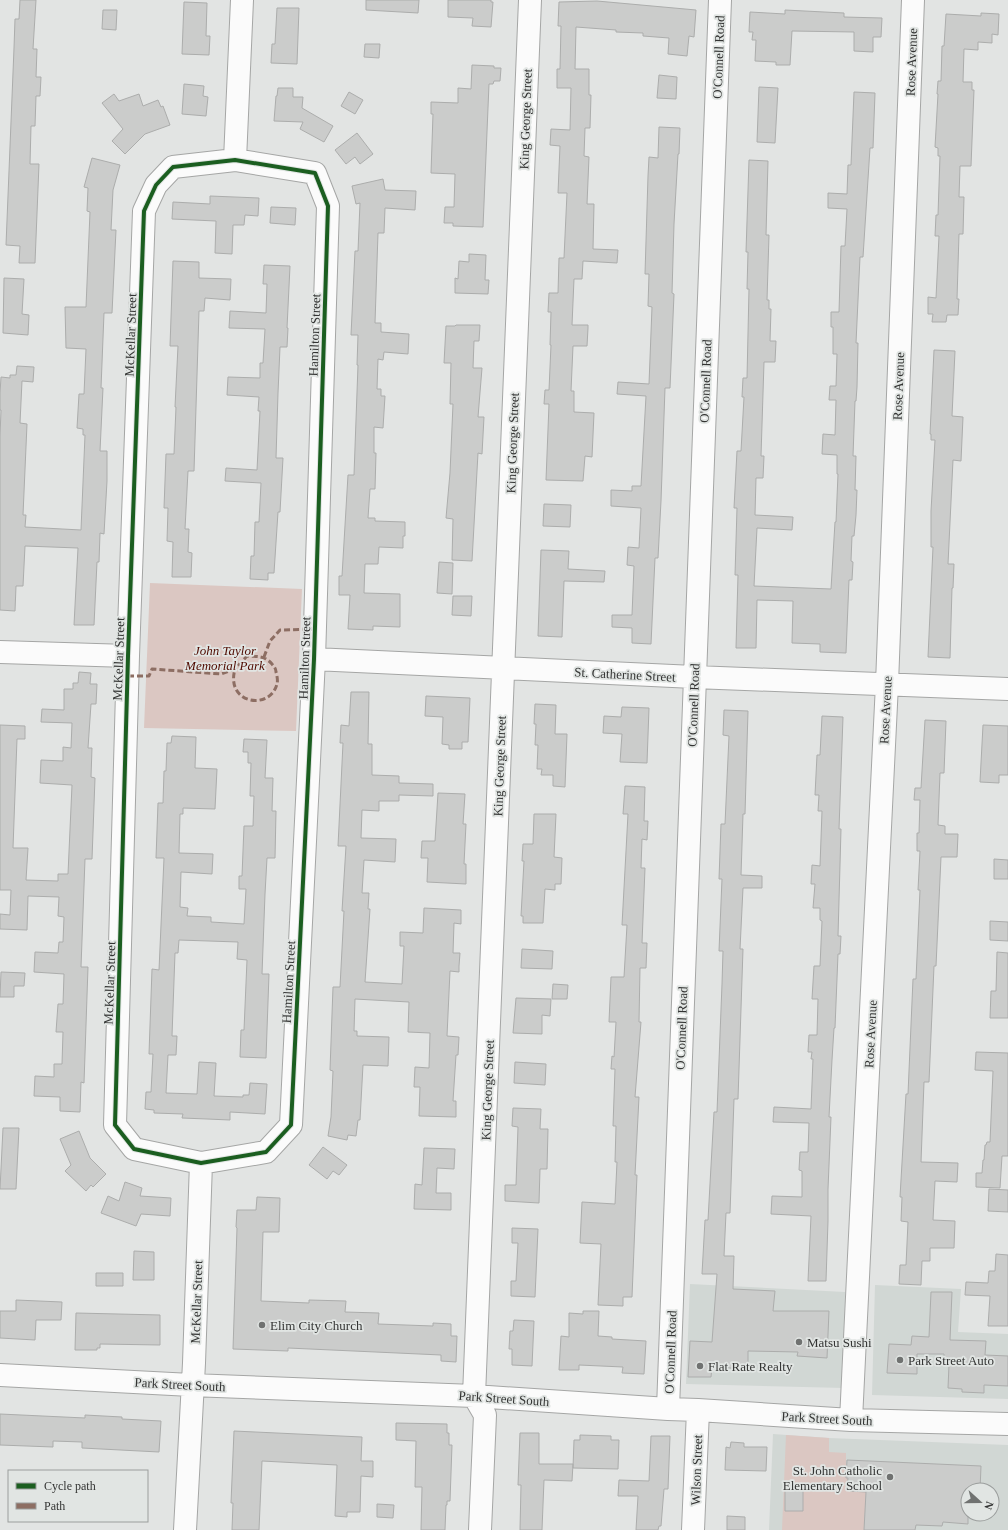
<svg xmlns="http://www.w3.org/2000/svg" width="1008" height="1530" viewBox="0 0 1008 1530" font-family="Georgia,serif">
<rect width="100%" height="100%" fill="#e2e4e3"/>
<path fill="#d1d7d4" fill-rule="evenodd" d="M690,1284L845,1292L844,1388L686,1384Z
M875,1285L961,1289L958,1332L1008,1334V1399L872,1395Z
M773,1434L829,1438L1008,1445V1530H769ZM968,1490H992V1514H968Z"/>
<path fill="#dbc7c2" d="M150,583L302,589L296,731L144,728Z
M786,1435L829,1438V1452L846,1453V1478H848L851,1488L866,1492L864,1530H782Z"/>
<path fill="#cbcccb" stroke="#acadac" d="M20,0H36L33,49H37L36,77H41L40,96H36L35,126H31L30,164H39L35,263H19L20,246L6,245L14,48L15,19H19Z
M366,0H419L418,13L366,10Z
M448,0H491V2H493L491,27L472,26L473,18L448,17Z
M597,1L696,10L694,37L689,36L687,56L668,54L669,38L643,36V33L616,32V30L576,27L575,69H589V95H591L590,128H585L584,156L589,157L587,204H594L593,249L618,250L617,263L583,261L582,279H574L572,325H588V328L587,346H573L571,391H574V412L594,413L592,457L585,456L583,481L546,480L549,404H544L545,390H549L551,345H550L551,312H548L549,293H558L559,258H564L567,193H558L560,146L550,145L551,129L570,130L571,88H557V69H560L561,26H558L559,2Z
M184,2L207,3L206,36H210L209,55L182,54Z
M277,8H299L297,64L271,63L272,44H275Z
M103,10H117L116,30L102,29Z
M785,10L844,13V17L882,18L881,37H873V52L854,51V32L792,31L790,65H776V62L755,61L756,40H752L753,32H749L750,12L785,14Z
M981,13L999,14L998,35L992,34V43L978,42V50L964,49L963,82H972V90H974L971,166H960L959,197H964L963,234H959L957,299H959L958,315H947L946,322H932L933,314H928V297L936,298L939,236H935L936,215H938L940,156H938V148L935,147L938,94H937L938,81H941L942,46H944L946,14L981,16Z
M365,44H380L379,58L364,57Z
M472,65L494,66V68H501L500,81H494L493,84H489L483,227L453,226V223H444L445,207H454L455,174L431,173L433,114H431V102L458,103V88L471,89Z
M659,75L677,77L676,99L657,98Z
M184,84L204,86L203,96L208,97L206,116L182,114Z
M759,87L778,88L775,143L757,142Z
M278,88H293V97H303L302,108L333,126L324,142L300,129L303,122L274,121L276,96H277Z
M349,92L363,100L355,114L341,106Z
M854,92L875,93L873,148H870L863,257H860L856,343H858L857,387L856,401H855L853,456H856L855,490H857L856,515L854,536H852L851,561L853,562L852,580H849L846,653L820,652V644L792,643L793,601L757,600L756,648H736L738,575H735L737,508H734L737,451H741L744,397H742L743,378H747L749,289H747L748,252H746L749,160L768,161L766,235H769L767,300H769V309H771L770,341H776L775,362H764L761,456H764L763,478H756L755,515L793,517L792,530L757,528L754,586L831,589L835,522H836L838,474H837V455L822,454L823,434L835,435L836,400H829L830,386H836L837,354H833V327H831V312H839L841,246H845L847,209L828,208V193L847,194L848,165H851Z
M114,94L119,101L139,94L143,106L158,100L161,107L163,106L170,125L145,134L125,154L112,141L123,129L102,103Z
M659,127L680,128L679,154H678L674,224L672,293L674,294L670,388H665L661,501L658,558H655L651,644L632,643V628L612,627V615H632L634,566L627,565L628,547L639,548L641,508L611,506V490L632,491V486H641L646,396L617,394L618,382L649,384L652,307L648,306L649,274H645L648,176L649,157L658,158Z
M357,133L373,154L360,164L355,157L346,164L335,150Z
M92,158L120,165L113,190L111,230H116L112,313H104L101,388H103L100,451H107V481L104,534L100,533L99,562H97L94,625H74L78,548L25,546L23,586H16L15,611L0,610V436L1,410H0V393L1,377L10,378V375H16L17,366L34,367L33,382L22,381L20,423L27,424L23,515H26L25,527L81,530L85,435H83V429L77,428L79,394H84L86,349L66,348L65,307H86L90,212L87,211L88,188L84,187Z
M383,179L385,190L416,191L415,210L385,208L384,233H378L375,323H381V332L409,334L408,354L384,352L383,360L378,359L377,389H381V396H385L383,428L374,427V453H376L375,489H370L368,518H375V521L405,522V536H403V548L379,547L378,564H365L364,593L400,594V627L373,626V630L348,629L350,595H339V576H342L348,475H354L358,365H357L358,335H351L355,251H358L360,203L356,204L352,186Z
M210,196L259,198L258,216L245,215L244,225H233L232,254L215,253L216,221L172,219L173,202L210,204Z
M271,207L296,208L295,225L270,223Z
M469,254L486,255L485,280H489L488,294L455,293V278L458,279L459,261L469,262Z
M173,261L199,262V278L231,279L230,300L205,298L204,311H199L194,471H188L185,529H189L188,552L192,553L191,577H172L173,542L167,541L168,508H164L166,454H174L176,407H175L178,346H170Z
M264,265L290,266L287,328H288L287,347H280L278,393L276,458H283L280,512H278L274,573H268V580L250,579L251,556H254L255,522H259L261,483L225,481L226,468L257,470L260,411H258L259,397L227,395L228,377L260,378V363H263L265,329L229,328L230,311L266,313L267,284H263Z
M4,278L24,279L22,314L29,315L28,335L3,333Z
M456,325H480L479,341H474L473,368H482L478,417H484L482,454L478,453L472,561L452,560L453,519L446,518L450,473L453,404H450L451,363H444L446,326H455Z
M934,350L955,351L952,416L963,417L961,461L953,460L948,564H954L953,588H952L950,658L928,657L933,547H931V511L935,440H931V434H930Z
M544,504L571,505L570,527L543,526Z
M541,550L569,551L568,569L605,571L604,582L564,581L562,637L538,636Z
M439,562L453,563L452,594L437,593Z
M453,596H472L471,616L452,615Z
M79,672L91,673L90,684H97L96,704H91L88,748H92L91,777L95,778L92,859H85L81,967H88L84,1083L81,1082L80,1112L60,1111V1097L34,1096L35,1076L54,1077V1064H62L63,1032H56L58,1004H63L64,974L34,972L35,952L58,953L59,942H63L64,917L58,916L59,897L28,896L27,930L0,929V914L10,915L11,890H0V725L25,726V739H17L13,848H28L26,880L58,881V874H68L72,785L40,783L41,760L63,761V747L71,748L72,723L41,722L42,709L64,710V689H73V683H78Z
M351,692H369L368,744H372V775L399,776V783L433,784V796L399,795V801H379V811L362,810L361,838L396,839L395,862L364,860L362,893H369L368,909H370L365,982L402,984L404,946H400V932L423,933L424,908L461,910V924L454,923L453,953H460L459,966V972L450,971L447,1036L459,1037L458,1055H456L453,1101H456V1117L419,1116L420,1087H414L415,1067L429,1068L430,1033L408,1032L409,1002L355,999L354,1031H357V1036L389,1037L388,1066L363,1065L360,1120H358L356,1136L348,1135L347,1140L328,1136L331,1117L333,1071L330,1070L333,987H340L344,911H342L346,846H338L343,743H340L341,725L349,726Z
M426,696L470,698L468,742H462V749H449V745L442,744L443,717L425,716Z
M535,704L556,705L555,734H567L565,787L553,786V775H541L542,769H537L538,745H535L536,724H534Z
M622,707L649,708L647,763L620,762L622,734L603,733L604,716L621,717Z
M724,710L748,711L745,814H743L741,875L762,876V888H743L740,949H743L738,1099H734L730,1213H726L724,1256H734L733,1289L775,1291L773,1311H829L827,1358L797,1356L798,1352L748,1351V1369L712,1367L711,1377H688L690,1341L712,1342L717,1274H702L705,1220H708L714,1112H717L722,984L723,951H719L722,879H719L721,824H725L729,736L723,735Z
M822,716L843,717L839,829H841L838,936H841L840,954H838L835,1028H834L832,1060L829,1117H831L828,1189V1221L826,1281H808L811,1216L771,1214L772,1196L802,1197V1171L799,1170L800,1152H808L809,1123L773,1122L774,1107L811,1109L813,1059H811L812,1052H808L809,1035H817L818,999H812L814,966H820L822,921L820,920V908H813L815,884H811L812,865L820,866L822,811H818L819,795H815L817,755H820Z
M925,720L946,721L944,773H940L938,825L945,826V834H958L957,857H941L936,966H934L929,1082H924L921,1162L958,1163L957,1182L935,1181L933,1220L955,1221L954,1248H930V1261H922L921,1285L899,1284L900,1265H906L908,1222L901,1221L902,1197H900L906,1094H908L913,979H916L920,890H918L920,851H917V833H919L920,800H914L915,788H921Z
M983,725L1008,726V775H999V783L980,782Z
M172,736L196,737L195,768L217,769L215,809L183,808V814H180L179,853L213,854L212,874L181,872L180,907L188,908L187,916L211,917V922L244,924L246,889H239V876H242L244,826H253L254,796H250L251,763H248V752H243L244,739L267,740L265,778H273L272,811H276L275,858H267L265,894L262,974H269L266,1058L240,1057L241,1030H244L247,960L237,959L238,942L179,940L178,953H175L172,1036H177L176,1055H168L166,1093L197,1094L199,1062L216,1063L214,1096L243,1097V1095H249L250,1083L267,1084L265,1114L230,1112V1120L207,1119L182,1118L183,1114L154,1113V1110L145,1109L146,1092H151L153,1054H149L152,969L159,970L164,858H156L158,803H163L164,771H166L167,743H171Z
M625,786L645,787L644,821H648L647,840L642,839L641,868H645L642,943H647L646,968H640L639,1022H641L635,1097H639L635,1175H637L632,1297H623V1306L598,1305L601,1244L580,1243L582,1202L615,1204L617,1162H615L616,1126H613L615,1069H611L612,1056L614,1057L616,1022H609L611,977H624L627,925H622L628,814H623Z
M438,793L465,794L463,824H466L464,864H466V884L427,882L428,858H421L422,841H435Z
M534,814H556L554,857L562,858L561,884H555V890L545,889L543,923H523V916H521L524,861H522L523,844H533Z
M994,859L1008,860V879H994Z
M990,921L1008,922V941L990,940Z
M522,949L553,951L552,969L521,968Z
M997,952L1008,953V1018H990L991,991H996Z
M1,972L25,973L24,986H14V997H0Z
M553,984L568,985L567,999H552Z
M516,998L551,999L550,1016L542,1015V1034L513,1033Z
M976,1052L1008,1053V1156H1002L1000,1188L976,1187V1173H982L983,1160H984L985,1145H986L987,1142H990L993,1071L975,1070Z
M515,1062L546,1064L545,1085L514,1083Z
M513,1108L541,1109L540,1129H548L547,1169H540L539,1203L505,1201V1185H516L518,1127L512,1126Z
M3,1128H19L16,1189H0Z
M79,1131L90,1158L106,1174L93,1187L91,1185L86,1191L65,1171L71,1165L60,1139Z
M323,1147L347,1165L339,1175L333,1171L327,1179L309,1165Z
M424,1148L455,1149L454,1169L437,1168L436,1193H451V1210L414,1209L415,1184L422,1185Z
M125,1182L142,1188L140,1196L171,1198L170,1216L141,1214L136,1226L101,1213L108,1196L119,1201Z
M989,1189L1008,1190V1212L988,1211Z
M257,1197L280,1198L279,1232H263L261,1301L309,1303V1300L346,1301L345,1312L379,1313L378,1324L433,1326V1323L451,1324V1336H457L456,1362L441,1361V1355L288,1348V1351L233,1349L237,1228L236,1227L237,1210H256Z
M512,1228L538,1229L535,1297L511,1296V1281H516L518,1243H512Z
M134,1251L154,1252V1280H133Z
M996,1254L1008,1255V1326H988L990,1296L965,1295L966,1282L988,1283L989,1271H995Z
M96,1273H123V1286H96Z
M931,1292H952L950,1340L986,1341L985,1355L1008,1356V1386L984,1385V1393L962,1392V1389L948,1388L949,1365H944V1354H917V1374L887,1373L889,1344L911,1345L912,1336L929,1337Z
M16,1300L62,1302L61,1320H36L35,1340L0,1338V1311H16Z
M583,1311H599L598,1336L612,1337V1339L646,1341L644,1374L622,1373L623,1367L579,1365V1370H559L561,1336L569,1337V1313L583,1314Z
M76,1313L160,1315V1345L100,1344V1348H97V1350H75Z
M514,1320L534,1321L532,1366L512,1365V1349H509L510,1331H513Z
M0,1414L85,1418V1415L122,1417V1419L161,1421L159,1452L82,1448V1442L53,1441V1447L0,1445Z
M396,1423L447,1424V1433H449V1445H452L450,1501H447V1505H446L445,1530H421L422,1487H415L416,1441L396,1440Z
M234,1431L362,1437L361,1461H373V1477L361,1476L360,1512H347V1517L335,1516L337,1465L262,1461L259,1530H232L233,1503H231Z
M520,1433H539V1464H573L572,1481L544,1480L542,1530H520L521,1485H518Z
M580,1435L611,1436V1440H619L618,1469L573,1468L574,1440H580Z
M651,1436H670L668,1489H664L661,1526H659L658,1530H636L638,1496H618L619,1480L649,1481Z
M731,1442L744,1443V1447H767L766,1471L725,1470L726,1447L730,1448Z
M847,1460L981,1466L980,1490H968V1524L943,1522L942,1526L916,1525L915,1530H864L866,1492L850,1491V1488H847L848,1478H846Z
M785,1487L803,1488V1511H785Z
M377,1504L394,1505L393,1518L377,1517Z
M727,1516L745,1517V1530H727Z"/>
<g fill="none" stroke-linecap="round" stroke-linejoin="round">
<defs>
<path id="minor" d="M235,160L315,173L328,206L314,659L291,1125L266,1152L201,1163L134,1149L115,1125L128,656L144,211L156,185L173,167Z
M235,160L242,0
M0,652L128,656
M314,659L694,677L1008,689
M0,1375L191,1385L474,1396L668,1409L698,1410L851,1420L1008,1424
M668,1409L720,0
M851,1420L887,684L913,0
M185,1530L194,1363L201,1163
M480,1530L485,1415L474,1396L530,0
M693,1530L698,1410"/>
</defs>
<use href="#minor" stroke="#a5a6a5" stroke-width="24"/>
<use href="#minor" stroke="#fbfbfb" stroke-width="22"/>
<path stroke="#8d6e63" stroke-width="3" stroke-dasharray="6 3" stroke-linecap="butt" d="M264,657L270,641L280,630L315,629
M128,676H149L152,669L221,674L235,669L247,656C258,657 264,655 272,664C274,667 276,668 276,672C277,675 278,681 277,684C270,711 225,704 235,669"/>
<defs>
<path id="cycleway" d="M235,160L315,173L328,206L314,659L291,1125L266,1152L201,1163L134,1149L115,1125L128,656L144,211L156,185L173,167Z"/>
</defs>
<use href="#cycleway" stroke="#e1e5e3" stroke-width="6"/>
<use href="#cycleway" stroke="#1b5e20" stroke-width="4"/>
</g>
<g fill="#707271" stroke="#e1e5e3" stroke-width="1.5">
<circle cx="262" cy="1325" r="4"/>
<circle cx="799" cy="1342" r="4"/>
<circle cx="900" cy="1360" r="4"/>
<circle cx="700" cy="1366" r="4"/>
<circle cx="890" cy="1477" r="4"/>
</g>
<g text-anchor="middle" stroke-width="3.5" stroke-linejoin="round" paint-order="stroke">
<g font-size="13" fill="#333433" stroke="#e1e5e3">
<text transform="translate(718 57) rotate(-88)" y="5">O'Connell Road</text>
<text transform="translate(911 62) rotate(-88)" y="5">Rose Avenue</text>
<text transform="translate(525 119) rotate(-88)" y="5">King George Street</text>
<text transform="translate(130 335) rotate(-88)" y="5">McKellar Street</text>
<text transform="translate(314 335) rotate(-88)" y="5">Hamilton Street</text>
<text transform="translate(705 381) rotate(-88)" y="5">O'Connell Road</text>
<text transform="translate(898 386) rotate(-88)" y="5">Rose Avenue</text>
<text transform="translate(512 443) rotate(-88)" y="5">King George Street</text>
<text transform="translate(304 658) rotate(-88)" y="5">Hamilton Street</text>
<text transform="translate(118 659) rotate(-88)" y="5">McKellar Street</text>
<text transform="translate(625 674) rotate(3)" y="5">St. Catherine Street</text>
<text transform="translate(693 705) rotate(-88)" y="5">O'Connell Road</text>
<text transform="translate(885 710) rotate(-87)" y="5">Rose Avenue</text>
<text transform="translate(499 766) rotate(-88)" y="5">King George Street</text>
<text transform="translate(288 982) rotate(-87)" y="5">Hamilton Street</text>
<text transform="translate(109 983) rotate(-88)" y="5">McKellar Street</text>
<text transform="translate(681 1028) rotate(-88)" y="5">O'Connell Road</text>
<text transform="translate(870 1034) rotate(-87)" y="5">Rose Avenue</text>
<text transform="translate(487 1090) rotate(-88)" y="5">King George Street</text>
<text transform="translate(196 1302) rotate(-88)" y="5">McKellar Street</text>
<text transform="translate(670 1352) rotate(-88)" y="5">O'Connell Road</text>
<text transform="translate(180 1384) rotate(3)" y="5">Park Street South</text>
<text transform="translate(504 1398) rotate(4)" y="5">Park Street South</text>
<text transform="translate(827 1418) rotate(3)" y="5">Park Street South</text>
<text transform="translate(696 1470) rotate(-88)" y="5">Wilson Street</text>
</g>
<g font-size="13" font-style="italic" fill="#500b01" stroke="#e1e5e3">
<text x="225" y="655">John Taylor<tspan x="225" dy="15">Memorial Park</tspan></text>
</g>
<g font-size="13" fill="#333433" stroke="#e1e5e3" text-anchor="start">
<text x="270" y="1330">Elim City Church</text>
<text x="807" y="1347">Matsu Sushi</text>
<text x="908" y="1365">Park Street Auto</text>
<text x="708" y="1371">Flat Rate Realty</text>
<text x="882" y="1475" text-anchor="end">St. John Catholic<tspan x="882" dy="15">Elementary School</tspan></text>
</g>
</g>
<rect x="8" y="1470" width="140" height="52" fill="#e1e5e3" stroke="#9b9e9d"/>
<rect x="16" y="1483" width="20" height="6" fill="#1b5e20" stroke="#9b9e9d"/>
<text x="44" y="1490" font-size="12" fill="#333433">Cycle path</text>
<rect x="16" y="1503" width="20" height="6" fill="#8d6e63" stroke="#9b9e9d"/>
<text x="44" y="1510" font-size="12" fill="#333433">Path</text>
<g transform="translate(980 1502) rotate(111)"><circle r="19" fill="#e1e5e3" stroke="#9b9e9d"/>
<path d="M0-3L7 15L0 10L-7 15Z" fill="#707271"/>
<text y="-6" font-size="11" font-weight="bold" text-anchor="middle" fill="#333433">N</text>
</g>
</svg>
